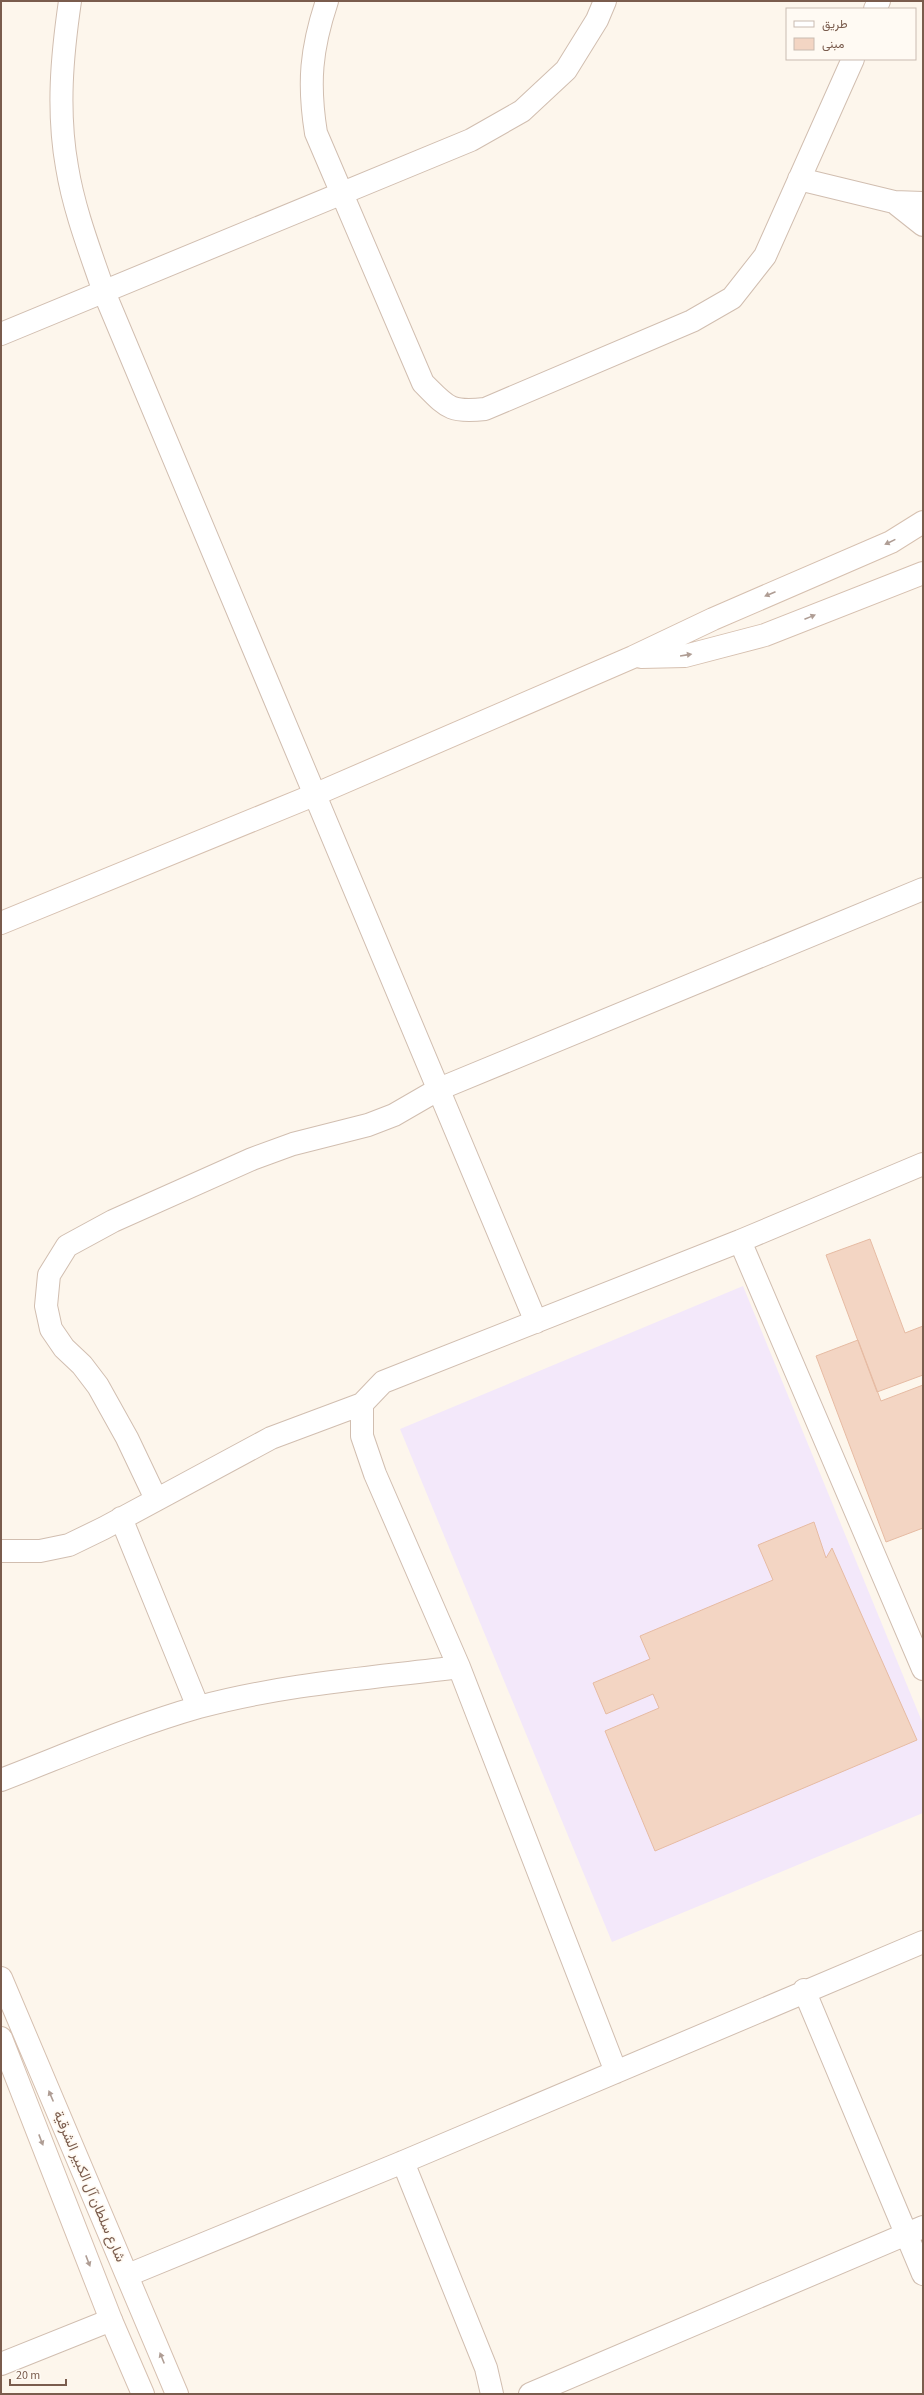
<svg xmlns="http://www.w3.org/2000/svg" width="924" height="2395" viewBox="0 0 924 2395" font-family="'Source Sans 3',Vazirmatn,sans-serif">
<rect width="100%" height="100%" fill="#fdf6ec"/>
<path fill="#f3e8fa" d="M743,1286L923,1724V1813L612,1942L400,1429Z"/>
<path fill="#f3d5c3" stroke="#e6bba3" d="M870,1239L905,1333L923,1326V1375L877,1392L826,1255Z
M858,1340L881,1401L923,1385V1528L886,1542L816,1356Z
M814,1522L826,1558L832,1548L917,1740L655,1851L605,1731L659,1708L653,1694L606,1714L593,1683L650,1659L640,1636L773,1580L758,1545Z"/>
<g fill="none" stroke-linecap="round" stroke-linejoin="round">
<defs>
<path id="street" d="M70,1C62,56 57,111 67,167C74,210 90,251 104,292L536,1322
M327,1C311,49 308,83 316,133L423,383C447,407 449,413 485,409L692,321L732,298L765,256L853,59
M875,9L879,1
M799,179L894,202L923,203
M894,202L923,225
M1,334L471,140L522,111L566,70L597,20L605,1
M740,1241L923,1669
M362,1404V1436L375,1474L459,1667L616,2072
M156,1499L127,1438L98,1386L82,1365L64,1348L51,1329L46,1306L49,1275L67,1246L113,1221L252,1159L293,1144L368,1125L394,1115L439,1089L923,889
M121,1518L198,1707
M1,1551H40L69,1545L104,1528L271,1438L362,1404L383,1382L740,1241L923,1164
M1,1780C66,1755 132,1726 199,1707C284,1684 372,1678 459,1667
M804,1990L923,2274
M403,2162L486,2368L492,2394
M128,2275L403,2162L923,1942
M1,2364L111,2320
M530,2394L923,2227"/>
<path id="secondary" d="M641,657L685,656L765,635L923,573
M1,923L314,795L633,657L713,619L891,542L923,522
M1,1978L177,2394
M1,2038L111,2320L143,2394"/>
</defs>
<use href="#street" stroke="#d1beb0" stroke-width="24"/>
<use href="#secondary" stroke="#d6c0b0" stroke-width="24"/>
<use href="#street" stroke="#fff" stroke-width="22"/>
<use href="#secondary" stroke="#fff" stroke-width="22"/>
</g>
<defs><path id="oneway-solid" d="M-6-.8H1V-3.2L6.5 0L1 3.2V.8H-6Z"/></defs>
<g fill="#af9d94">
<use href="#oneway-solid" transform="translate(890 542) rotate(154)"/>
<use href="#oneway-solid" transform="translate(770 594) rotate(157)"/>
<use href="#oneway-solid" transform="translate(810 617) rotate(-22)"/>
<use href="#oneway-solid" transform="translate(686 655) rotate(-9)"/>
<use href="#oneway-solid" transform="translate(51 2096) rotate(-113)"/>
<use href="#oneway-solid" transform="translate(41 2140) rotate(69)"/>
<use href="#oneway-solid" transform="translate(88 2261) rotate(69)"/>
<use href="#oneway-solid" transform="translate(162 2358) rotate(-112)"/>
</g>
<g text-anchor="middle" stroke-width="3.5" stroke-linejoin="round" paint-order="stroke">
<g font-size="14" fill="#7a5c4d" stroke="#fffaf3">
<text transform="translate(90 2186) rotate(67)" y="5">شارع سلطان آل الكبير الشرقية</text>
</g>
</g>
<rect width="924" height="2395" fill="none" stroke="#7a5c4d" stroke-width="4"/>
<rect x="786" y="8" width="130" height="52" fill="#fffaf3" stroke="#cabbb1"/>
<rect x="794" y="21" width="20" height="6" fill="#ffffff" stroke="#cabbb1"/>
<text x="822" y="28" font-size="12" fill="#7a5c4d">طريق</text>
<rect x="794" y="38" width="20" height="12" fill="#f3d5c3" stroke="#cabbb1"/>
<text x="822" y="48" font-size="12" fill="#7a5c4d">مبنى</text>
<path d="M10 2379v6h56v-6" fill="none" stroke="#7a5c4d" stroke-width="2"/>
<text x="16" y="2379" font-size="12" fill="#7a5c4d" stroke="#fffaf3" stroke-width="3" paint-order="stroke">20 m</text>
</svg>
